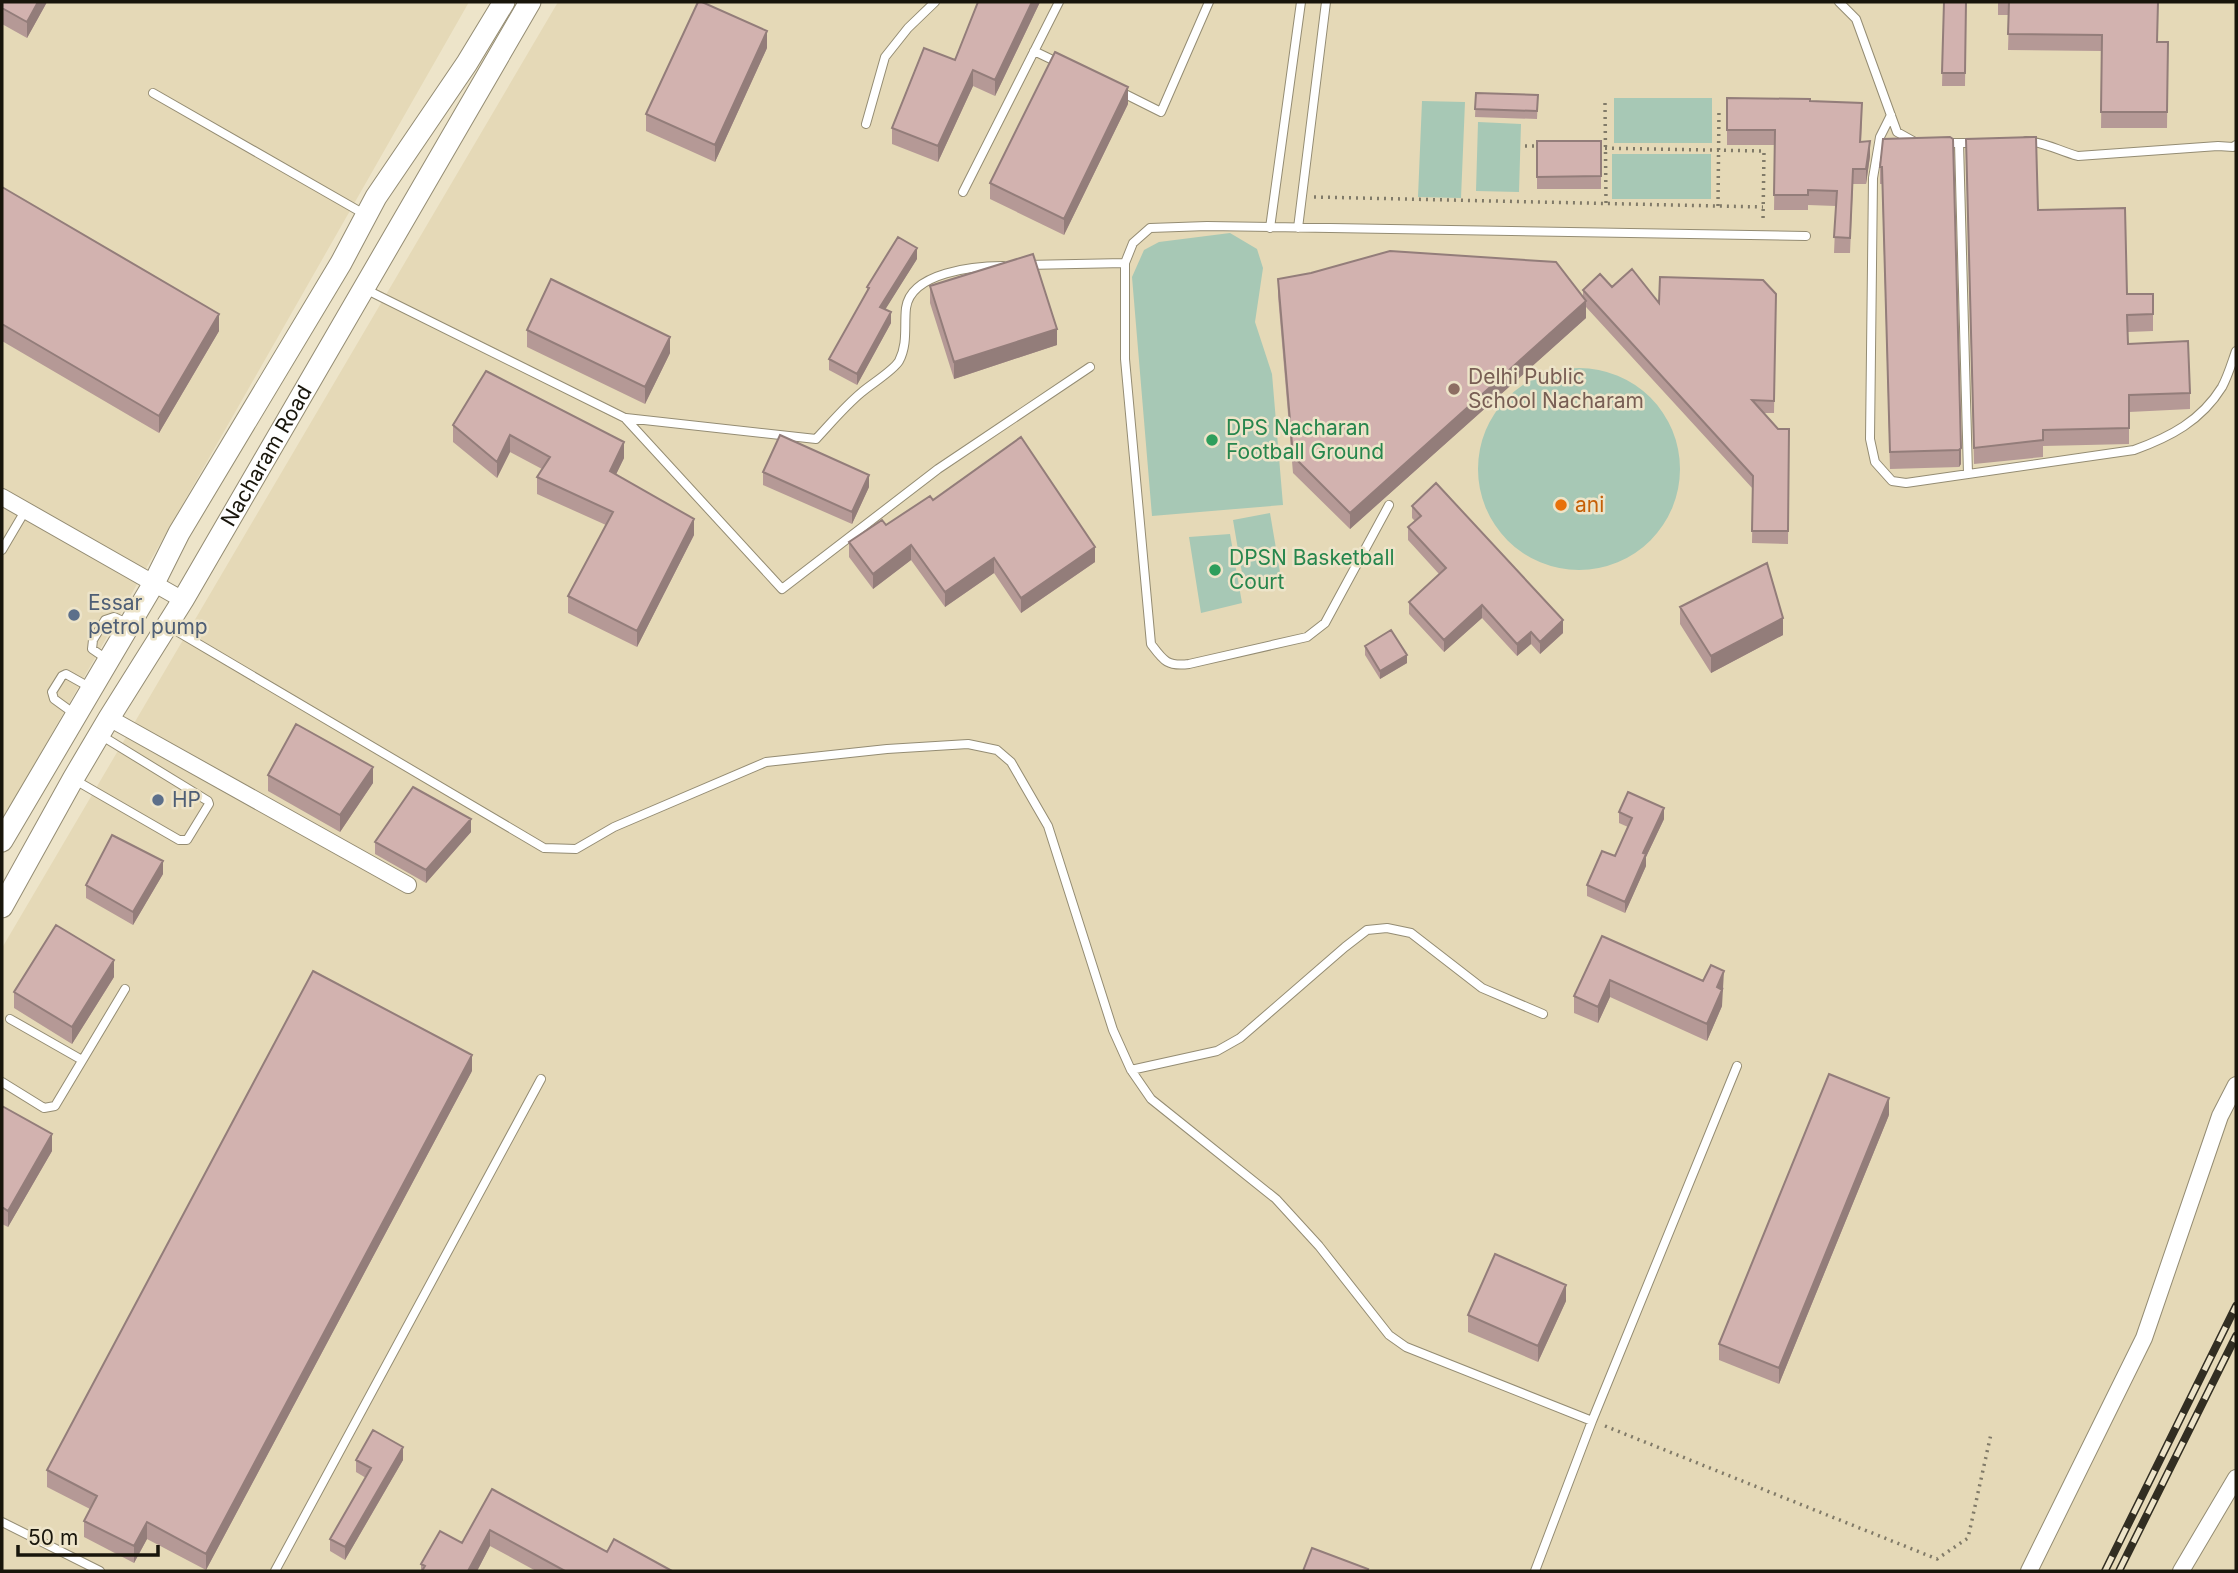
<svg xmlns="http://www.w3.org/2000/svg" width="2238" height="1573" viewBox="0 0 2238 1573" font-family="Inter,sans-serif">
<rect width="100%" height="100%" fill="#ede4c9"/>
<path fill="#e5d9b7" d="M2,2H469L2,821Z
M558,2H2236V1571H2V948Z"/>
<path fill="#a7c8b5" d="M1614,98H1712V143H1614Z
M1422,101L1465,102L1461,198L1418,197Z
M1478,122L1521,124L1519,192L1476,191Z
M1612,154H1711V199H1612Z
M1230,233L1257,249L1263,268L1255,322L1272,374L1283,505L1152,516L1132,277L1144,250L1159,242Z
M1478 469a101 101 0 1 1 202 0a101 101 0 1 1-202 0Z
M1270,513L1281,578L1244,585L1233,520Z
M1230,534L1242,603L1201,613L1189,537Z"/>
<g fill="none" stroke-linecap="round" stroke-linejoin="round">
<defs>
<path id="lane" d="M1839,2L1856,19L1897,132L1915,142
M1034,51L1059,63
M1121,92L1161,112L1209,2
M153,93L366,215
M1891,115L1880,137L1873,178L1870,439L1875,462L1892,481L1906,483L2134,450C2170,437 2201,421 2222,387C2228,376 2232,362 2236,351
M866,124L885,57L908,28L935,2
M2026,141C2045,142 2059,151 2078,156L2218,146L2233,147L2236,145
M1945,143H1974
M1959,143L1968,474
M963,192L1059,2
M1270,228L1301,2
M1298,228L1326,2
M1026,265L1125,263
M365,289L625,418L782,589L938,469L1090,367
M626,418L816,439C831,423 845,406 862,392C871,384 893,371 899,361C908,344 904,326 906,308C911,272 975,266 1003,266
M1389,505L1325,623L1307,637L1189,664C1167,667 1163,660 1151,644L1125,359V263L1133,243L1150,228L1207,226L1806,236
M2,550L25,511
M168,626L544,848L576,849L614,827L766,762L887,749L968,744L997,750L1011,762L1048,826L1113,1030L1131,1070L1151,1099L1276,1199L1319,1246L1389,1335L1406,1347L1592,1421
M108,660L92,649L93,640L105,620L114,617L127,623
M76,715L54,699L52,692L62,676L66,674L91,688
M75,780L179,840H187L209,804L208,801L102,736
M10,1019L82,1060
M1131,1070L1217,1051L1240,1038L1345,947L1367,930L1387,928L1411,933L1482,988L1543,1014
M2,1082L44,1108L55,1106L125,989
M2,1522L100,1571
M275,1571L541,1079
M1535,1571L1592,1421L1737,1066"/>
<path id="street" d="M2,497L183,600
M109,718L408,885
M2029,1571L2144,1338L2220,1116L2236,1085
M2181,1571L2236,1478"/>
<g id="secondary">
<path d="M2,841L154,583L179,533L341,263L376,197L467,63L504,2"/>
<path id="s1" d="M2,907L73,779L109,718L183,600L530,2"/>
</g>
</defs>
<use href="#lane" stroke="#948c73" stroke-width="10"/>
<use href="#street" stroke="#948c73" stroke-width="18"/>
<use href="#secondary" stroke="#948c73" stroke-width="23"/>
<path stroke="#807a68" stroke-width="3.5" stroke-dasharray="2 5" stroke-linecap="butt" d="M1605,103L1606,203
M1525,146H1542
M1598,148L1764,151L1763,222
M1314,197L1763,207
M1718,206L1719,108
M1605,1426L1937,1559L1968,1538L1991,1434"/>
<use href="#lane" stroke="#fff" stroke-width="8"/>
<use href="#street" stroke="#fff" stroke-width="16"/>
<use href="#secondary" stroke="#fff" stroke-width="21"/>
<defs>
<path id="rail" d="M2105,1571L2236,1306
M2119,1571L2236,1336"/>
</defs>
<use href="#rail" stroke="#322e22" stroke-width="8"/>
<use href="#rail" stroke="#ede4c9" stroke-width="5" stroke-dasharray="16" stroke-linecap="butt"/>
</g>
<path fill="#b59996" d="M2,2H47L27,38L2,24Z
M1040,2L995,96L973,86L938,162L892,144V128L955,60Z
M1944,2H1966L1965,86H1942Z
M1998,2H2158L2157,42H2168L2167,128H2101L2102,51L2008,50L2009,15H1998Z
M767,48L715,162L646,131V114Z
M1476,93L1538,95L1537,119L1475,117Z
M1727,98L1810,101L1862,118L1861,142L1870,156L1866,184H1853L1850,253H1834L1836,206L1808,205V210H1774L1775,145H1727Z
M1128,104L1064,235L990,199V183Z
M1950,137L1961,464L1959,467L1890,469L1882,184H1880V162Z
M1537,141H1601V189H1537Z
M1966,155L2038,210L2127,294H2153V331L2128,332V344L2190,393V409L2129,412V444L2043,446V457L1974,464Z
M2,187L219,331L159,433L2,341Z
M917,259L885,309L891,323L857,385L829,370V359L867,291V287Z
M1278,279L1583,297V290L1612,287L1659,303L1776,294L1774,413H1763L1778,429H1789L1788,544L1752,543L1753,489L1586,307V318L1350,529L1293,473L1278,296Z
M930,286L1057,345L954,379L930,303Z
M527,330L670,353L645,404L527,347Z
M486,371L624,458L616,474L694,535L637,647L568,613V596L606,525L537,494V477L542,469L510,452L497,478L453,442V425Z
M763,472L869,487L852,524L763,485Z
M933,500L1095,562L1021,613L994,573L945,607L911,560L873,589L849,557V542L886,525Z
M1412,506L1563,633L1540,654L1531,644L1517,656L1482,618L1444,652L1409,614V602L1439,574L1408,540V527L1415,521L1412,518Z
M1680,607L1783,635L1711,673L1680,624Z
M1365,646L1407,663L1380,679L1365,655Z
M268,775L373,783L340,832L268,791Z
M1619,812L1664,819L1646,857V866L1625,913L1587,896V885L1615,856L1628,827L1619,823Z
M471,832L426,883L375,854V842Z
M163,874L133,925L86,898V885Z
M1602,936L1703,981L1724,988L1722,991V1006L1707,1041L1610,997L1598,1023L1574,1013V996Z
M114,977L72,1044L14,1008V992Z
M472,1071L206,1570L147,1539L134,1563L84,1537V1521L90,1509L47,1487V1470Z
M2,1106L52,1151L8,1227L2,1224Z
M1889,1115L1779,1384L1719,1360V1344Z
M1566,1301L1538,1362L1468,1332V1315Z
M356,1460H403L345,1560L330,1551V1539L366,1478L356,1472Z
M492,1489L607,1552L672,1571H536L490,1546L477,1571H421V1564L462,1543Z"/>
<path fill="#937d7a" d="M38,2H47L27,38V22Z
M1032,2H1040L995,96V80Z
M767,31V48L715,162V145Z
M973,70V86L938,162V146Z
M1128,87V104L1064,235V219Z
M1870,141V156L1866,184V169Z
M917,248V259L880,318V307Z
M1586,301V318L1350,529V513Z
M891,312V323L857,385V374Z
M219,314V331L159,433V416Z
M1057,329V345L954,379V362Z
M670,337V353L645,404V387Z
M510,435V452L497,478V462Z
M624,442V458L610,487V471Z
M1961,448V464L1959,467V450Z
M869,475V487L852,524V512Z
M694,519V535L637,647V631Z
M911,545V560L873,589V574Z
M1095,547V562L1021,613V598Z
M994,558V573L945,607V592Z
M1482,605V618L1444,652V640Z
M1783,618V635L1711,673V656Z
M1563,620V633L1540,654V642Z
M1531,632V644L1517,656V644Z
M1407,655V663L1380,679V671Z
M373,767V783L340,832V815Z
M1664,808V819L1646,857V866L1625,913V902L1643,853Z
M471,819V832L426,883V870Z
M163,861V874L133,925V912Z
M114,960V977L72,1044V1027Z
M1724,971L1722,1006L1707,1041V1024L1717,987Z
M1610,980V997L1598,1023V1007Z
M472,1055V1071L206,1570V1554Z
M1889,1098V1115L1779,1384V1368Z
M52,1134V1151L8,1227V1211Z
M1566,1285V1301L1538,1362V1346Z
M403,1447V1460L345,1560V1547Z
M147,1522V1539L134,1563V1546Z
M490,1530V1546L477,1571H468Z"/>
<path fill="#d2b2af" stroke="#937d7a" stroke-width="2" d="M2,2H38L27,22L2,8Z
M698,2H702L767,31L715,145L646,114Z
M978,2H1032L995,80L973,70L938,146L892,128L924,48L955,60Z
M1944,2H1966L1965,73H1942Z
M2009,2H2158L2157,42H2168L2167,112H2101L2102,35L2008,34Z
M1055,52L1128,87L1064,219L990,183Z
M1476,93L1538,95L1537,111L1475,109Z
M1727,98L1810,99V101L1862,103L1860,142L1870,141L1866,169H1853L1850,238L1834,237L1837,191L1808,190V195H1774L1775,130H1727Z
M1950,137L1953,139L1961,448L1959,450L1890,452L1882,167H1880L1883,139Z
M2036,137L2038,210L2125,208L2127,294H2153V314L2127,315L2128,344L2188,341L2190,393L2129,395V428L2043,430V440L1974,448L1966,139Z
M1537,141H1601V176L1537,177Z
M2,187L219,314L159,416L2,324Z
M898,237L917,248L880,307L891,312L857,374L829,359L869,288L867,287Z
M1390,251L1556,262L1586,301L1350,513L1293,456L1278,279L1311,273Z
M1033,254L1057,329L954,362L930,286Z
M1632,269L1659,303L1660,277L1763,280L1776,294L1774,401L1752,400L1778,429H1789L1788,531H1752L1753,476L1583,290L1600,274L1612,287Z
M551,279L670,337L645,387L527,330Z
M486,371L624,442L610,471L694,519L637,631L568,596L613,512L537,477L550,457L510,435L497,462L453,425Z
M780,435L869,475L852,512L763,472Z
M1021,437L1095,547L1021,598L994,558L945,592L911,545L873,574L849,542L882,520L886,525L930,496L933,500Z
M1436,483L1563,620L1540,642L1531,632L1517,644L1482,605L1444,640L1409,602L1446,568L1408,527L1421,516L1412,506Z
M1767,563L1783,618L1711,656L1680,607Z
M1391,630L1407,655L1380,671L1365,646Z
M296,724L373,767L340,815L268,775Z
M413,787L471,819L426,870L375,842Z
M1628,792L1664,808L1643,853L1646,854L1625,902L1587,885L1602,851L1615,856L1632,818L1619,812Z
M112,835L163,861L133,912L86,885Z
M56,925L114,960L72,1027L14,992Z
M1602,936L1703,981L1711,965L1724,971L1717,987L1722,990L1707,1024L1610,980L1598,1007L1574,996Z
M313,971L472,1055L206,1554L147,1522L134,1546L84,1521L97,1496L47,1470Z
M1829,1074L1889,1098L1779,1368L1719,1344Z
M2,1106L52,1134L8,1211L2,1207Z
M1495,1254L1566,1285L1538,1346L1468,1315Z
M373,1430L403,1447L345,1547L330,1539L371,1468L356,1460Z
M492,1489L607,1552L614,1539L672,1571H565L490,1530L468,1571H422L425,1566L421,1564L440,1531L462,1543Z
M1312,1548L1368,1569L1367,1571H1303Z"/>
<circle fill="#8d6e63" stroke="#ede4c9" stroke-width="2.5" cx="1454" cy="389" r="7"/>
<g fill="#2e9e5b" stroke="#ede4c9" stroke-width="2.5">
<circle cx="1212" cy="440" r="7"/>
<circle cx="1215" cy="570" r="7"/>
</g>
<circle fill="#e8710a" stroke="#ede4c9" stroke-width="2.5" cx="1561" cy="505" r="7"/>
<g fill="#5c6f8a" stroke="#ede4c9" stroke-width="2.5">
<circle cx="74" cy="615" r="7"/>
<circle cx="158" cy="800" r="7"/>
</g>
<g text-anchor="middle" stroke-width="5" stroke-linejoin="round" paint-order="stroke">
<g font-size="21" fill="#785e54" stroke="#ede4c9" text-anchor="start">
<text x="1468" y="384">Delhi Public<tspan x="1468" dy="24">School Nacharam</tspan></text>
</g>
<g font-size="21" fill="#27864d" stroke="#ede4c9" text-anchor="start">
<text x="1226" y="435">DPS Nacharan<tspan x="1226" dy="24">Football Ground</tspan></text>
<text x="1229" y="565">DPSN Basketball<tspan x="1229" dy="24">Court</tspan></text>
</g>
<g font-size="21" fill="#18150b" stroke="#ede4c9">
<text dy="7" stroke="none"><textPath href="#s1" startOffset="523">Nacharam Road</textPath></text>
</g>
<g font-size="21" fill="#c56008" stroke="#ede4c9" text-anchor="start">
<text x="1575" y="512">ani</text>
</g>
<g font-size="21" fill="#4e5e75" stroke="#ede4c9" text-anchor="start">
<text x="88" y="610">Essar<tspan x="88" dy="24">petrol pump</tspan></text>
<text x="172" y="807">HP</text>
</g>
</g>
<rect width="2238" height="1573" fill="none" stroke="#18150b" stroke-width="7"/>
<path d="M18 1545v10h140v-10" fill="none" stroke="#18150b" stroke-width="3.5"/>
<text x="28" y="1545" font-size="21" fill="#18150b" stroke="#ede4c9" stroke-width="5" paint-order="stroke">50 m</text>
</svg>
